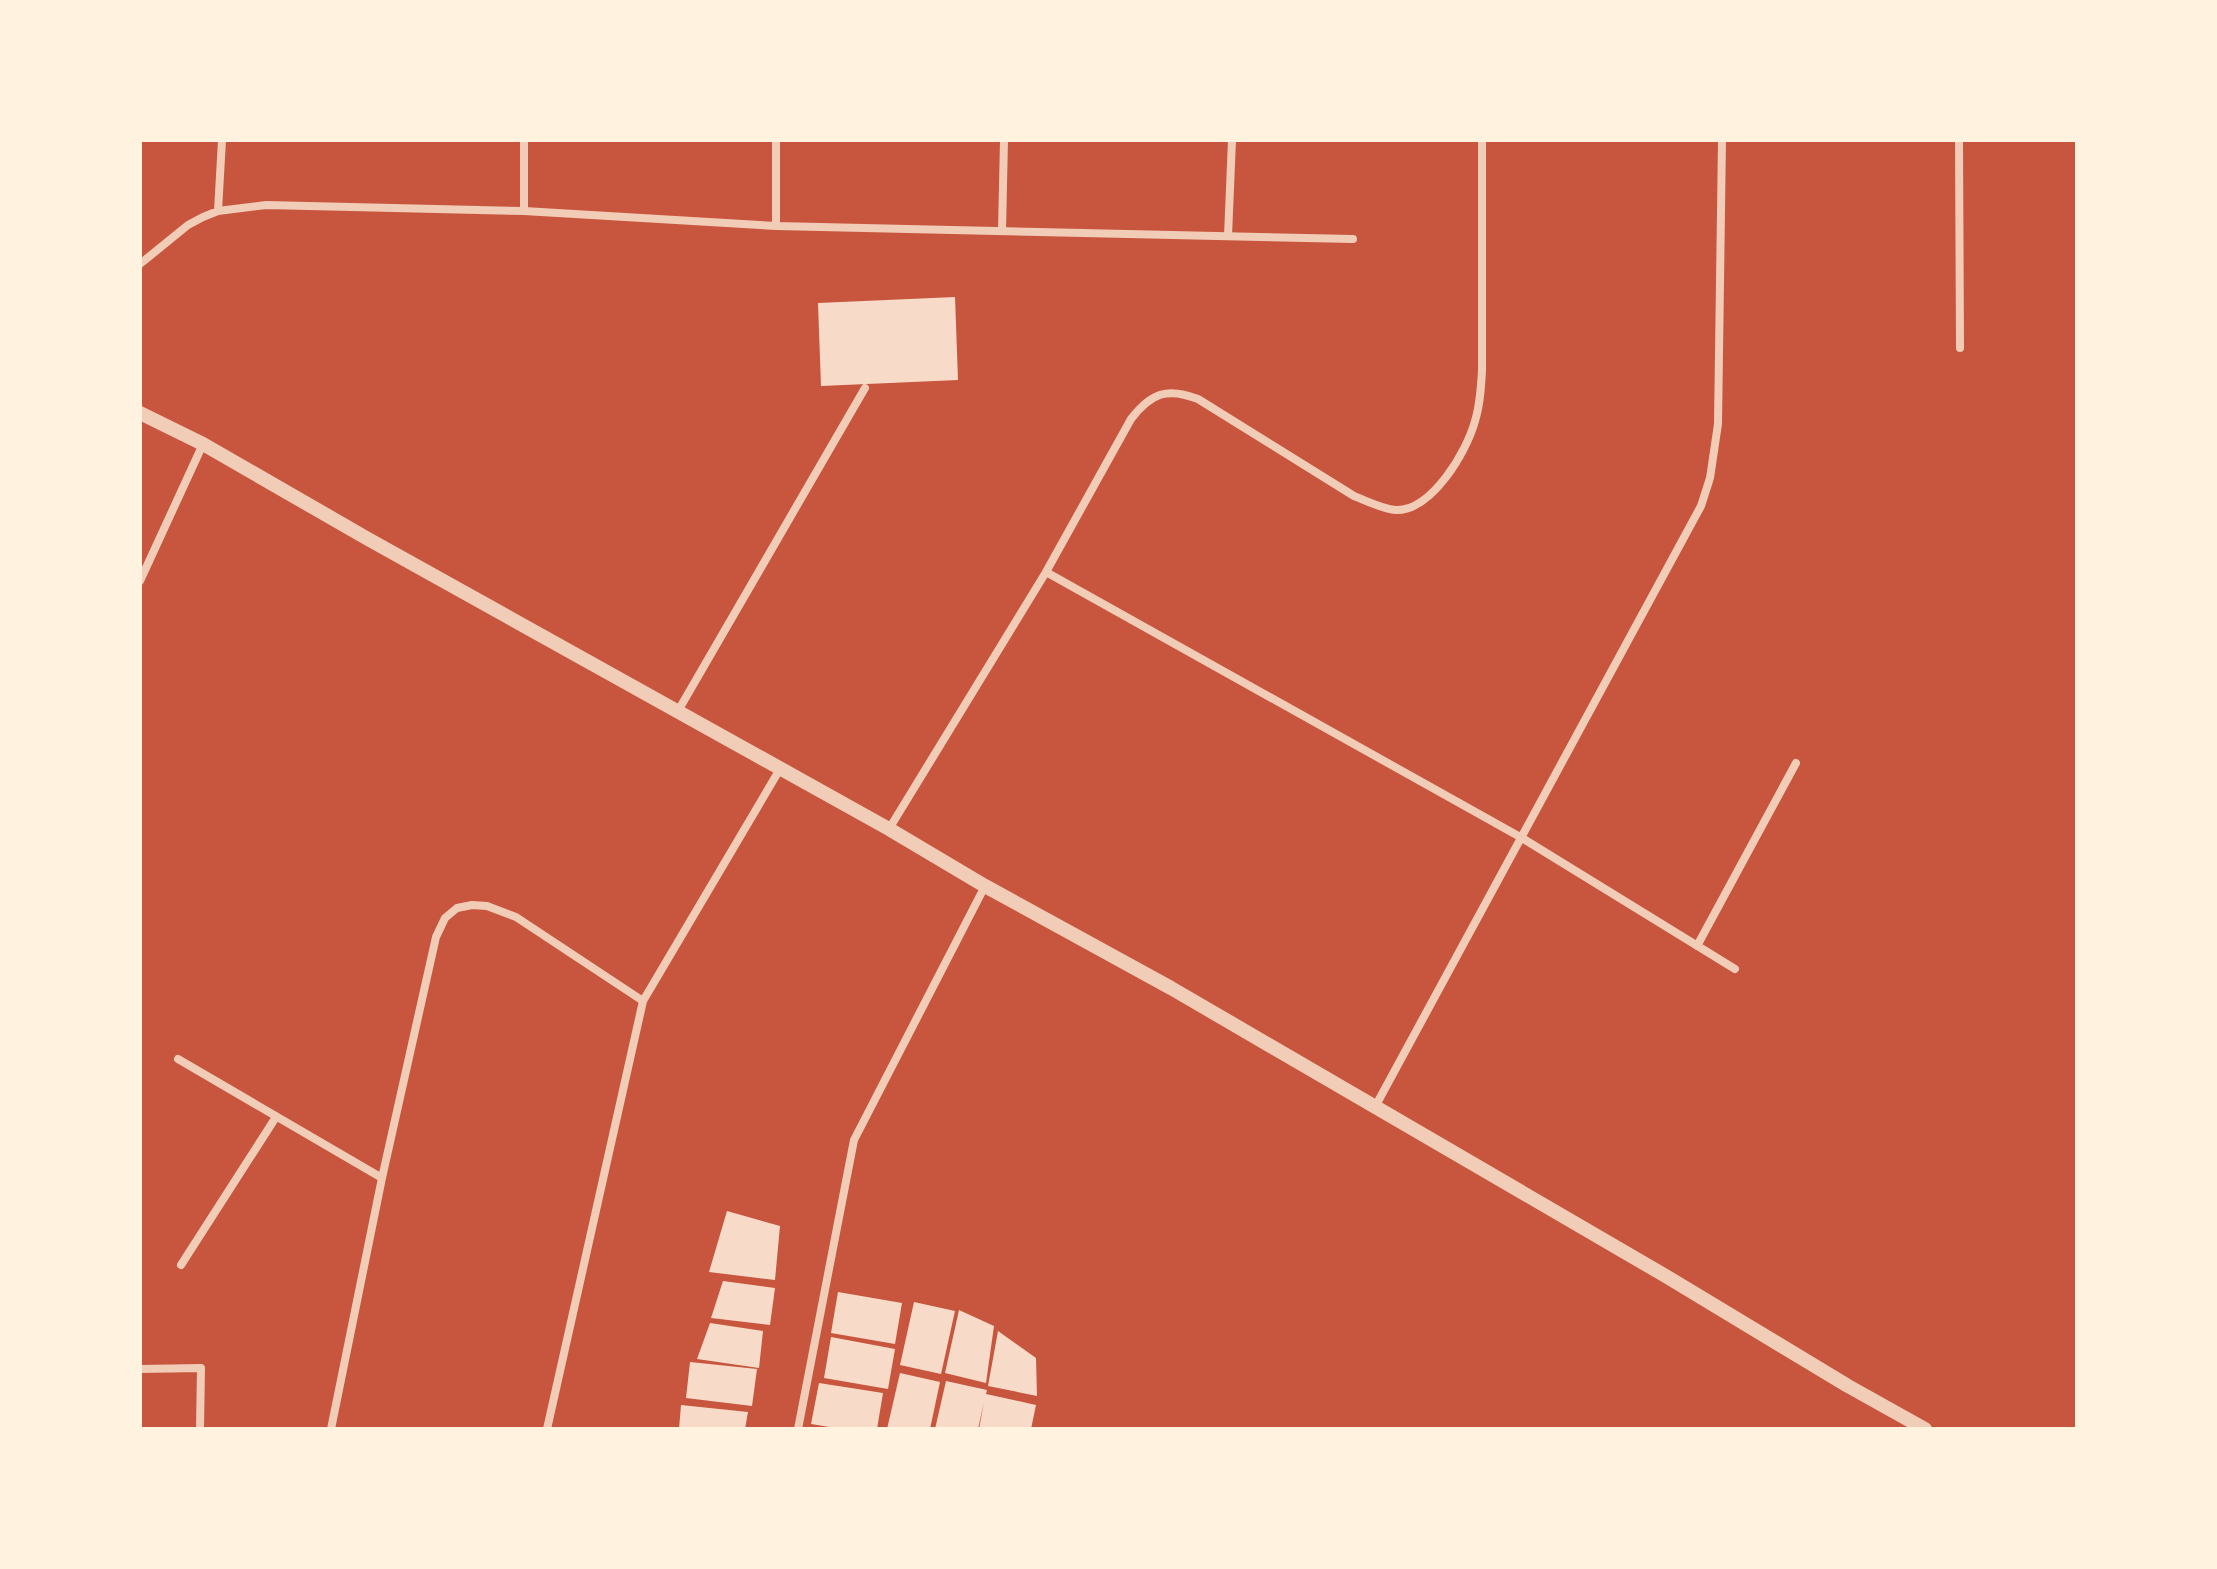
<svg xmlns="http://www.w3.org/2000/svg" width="2217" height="1569" viewBox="0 0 2217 1569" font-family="'Exo 2',sans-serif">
<rect width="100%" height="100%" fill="#c8553d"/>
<path fill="#f7dbc8" d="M955,297L958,380L821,386L818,303Z
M727,1211L780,1226L775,1280L709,1272Z
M723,1281L775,1288L770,1325L711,1318Z
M838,1292L902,1303L895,1344L831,1333Z
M914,1302L955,1311L941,1374L900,1365Z
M959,1310L994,1326L986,1383L945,1373Z
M710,1323L763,1331L759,1368L697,1359Z
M998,1331L1036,1358L1037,1396L988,1386Z
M831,1337L895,1349L888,1389L824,1378Z
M690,1362L757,1369L752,1406L686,1398Z
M900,1373L940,1382L930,1429H887Z
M946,1381L987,1390L986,1394L1036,1405L1031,1429H979L984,1402L978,1429H935Z
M819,1383L883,1393L877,1429H842L811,1424Z
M681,1405L748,1412L745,1429H679Z"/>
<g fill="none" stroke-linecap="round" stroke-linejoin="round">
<path stroke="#f1ccb7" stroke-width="8" d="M1959,140L1960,348
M218,211L222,140
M524,211V140
M776,226V140
M1002,231L1004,140
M1228,236L1232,140
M140,264L188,225L203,217L218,211L266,205L524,211L776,226L1353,239
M1046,572L1522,838L1735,969
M140,581L203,444
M678,711L865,388
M889,829L1046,572L1131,419C1151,393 1167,387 1198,399L1354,496C1367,501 1382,509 1396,510C1432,511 1467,451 1475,421C1480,405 1481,388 1482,371V140
M1697,946L1796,763
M178,1059L382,1178
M1375,1107L1701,506L1710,478L1718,424L1722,140
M181,1265L276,1117
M140,1369L201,1368L200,1429
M331,1429L382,1178L436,937L445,918L457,908L472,905L487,906L516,917L643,1001
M547,1429L643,1001L780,769
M798,1429L854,1140L985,886"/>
<path stroke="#f1ccb7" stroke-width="14" d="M140,413L203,444L368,539L889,829L985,886L1171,988L1664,1275L1848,1386L1925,1429"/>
</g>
<rect width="2217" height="1569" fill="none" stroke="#fff3e0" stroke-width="284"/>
</svg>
